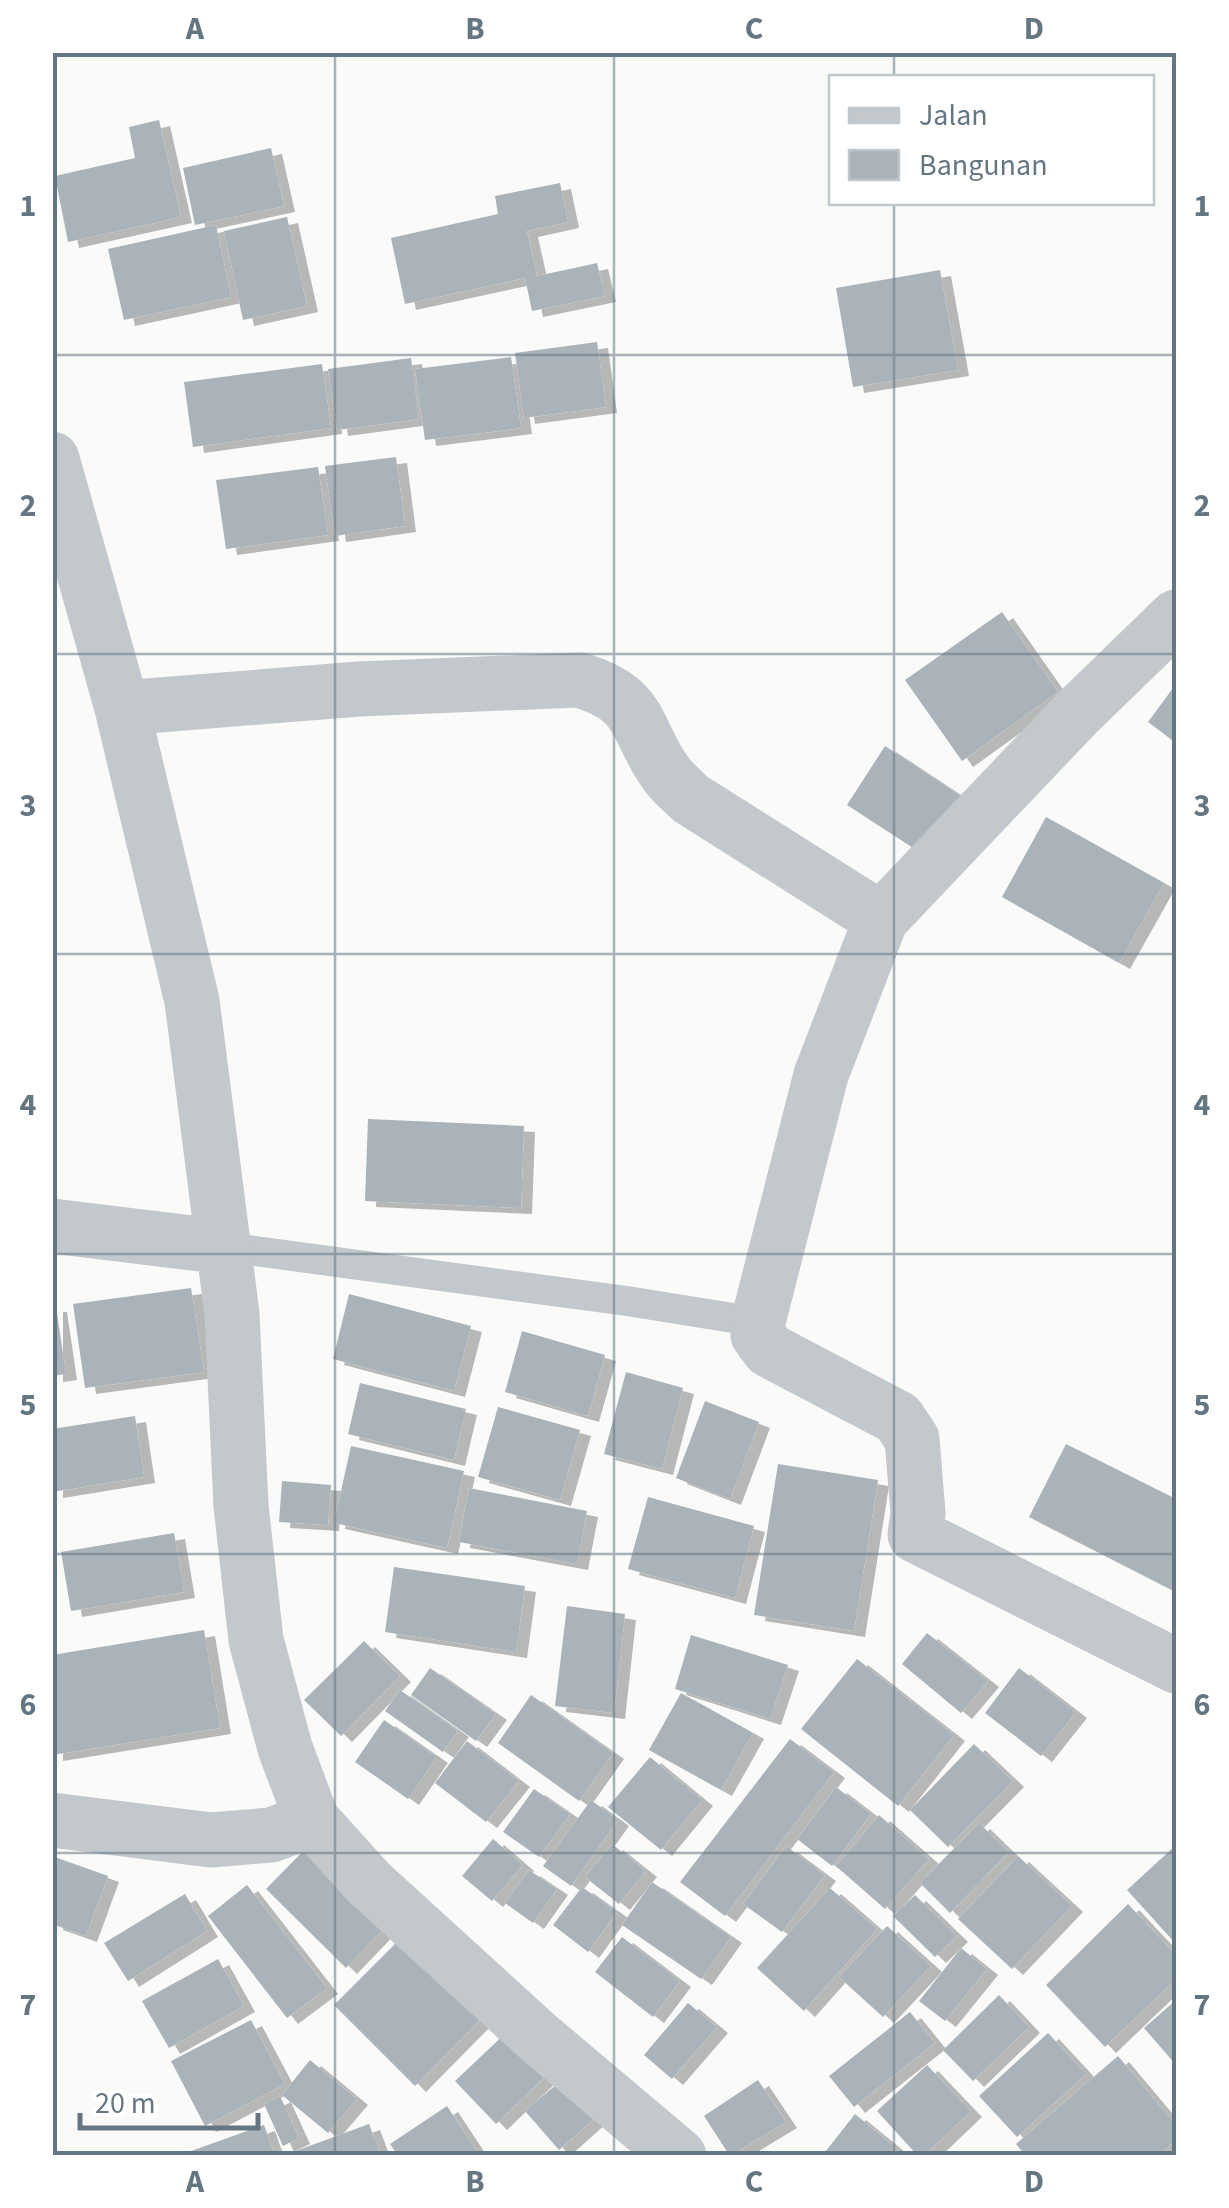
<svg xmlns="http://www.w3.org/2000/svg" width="1229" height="2208" viewBox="0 0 1229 2208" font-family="'Source Sans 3',sans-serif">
<defs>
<filter id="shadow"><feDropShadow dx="11" dy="6" stdDeviation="0" flood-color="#0004"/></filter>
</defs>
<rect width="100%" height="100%" fill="#fafaf8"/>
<path fill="#aab3b9" filter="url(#shadow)" d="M159,120L181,217L68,242L55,176L135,158L129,127Z
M271,148L284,206L195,225L183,168Z
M560,183L568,222L527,231L537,276L597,263L605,296L532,311L525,278L405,304L391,238L498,214L495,196Z
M287,217L307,306L243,320L224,231Z
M216,225L231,297L124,320L108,249Z
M940,270L958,370L853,387L836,288Z
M597,342L606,407L524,418L515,353Z
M511,357L521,428L425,440L415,369Z
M411,358L419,419L337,430L328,369Z
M322,364L331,428L193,447L184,382Z
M396,457L405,526L335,536L325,466Z
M318,467L328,535L226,549L216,480Z
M1002,612L1058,692L962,761L905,680Z
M1176,684V743L1148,722Z
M885,746L964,798L927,857L847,805Z
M1046,817L1164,883L1119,963L1002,897Z
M368,1119L524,1126L521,1208L365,1201Z
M191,1288L204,1372L85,1388L73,1304Z
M349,1294L471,1326L454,1391L333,1359Z
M52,1306H56L66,1374L52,1376Z
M522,1331L605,1355L588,1416L505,1392Z
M626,1372L683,1388L662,1469L604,1454Z
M360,1383L466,1409L454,1460L348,1434Z
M705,1401L759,1422L730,1499L676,1478Z
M498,1407L580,1430L560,1500L478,1477Z
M135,1416L144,1477L52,1492V1429Z
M1066,1444L1176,1499V1592L1029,1517Z
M351,1446L464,1471L447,1548L334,1523Z
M778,1464L878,1480L854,1631L754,1615Z
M282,1481L331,1485L328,1525L279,1522Z
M469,1488L587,1511L577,1564L459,1542Z
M648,1497L754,1526L735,1598L628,1569Z
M174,1533L184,1592L71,1611L61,1552Z
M394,1567L525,1586L516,1652L385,1632Z
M567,1606L625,1614L614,1713L555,1706Z
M204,1630L220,1728L52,1755V1655Z
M927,1633L988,1681L961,1713L902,1664Z
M691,1635L788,1665L770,1719L675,1689Z
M364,1641L400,1676L341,1736L304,1700Z
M857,1659L954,1735L898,1806L801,1729Z
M430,1668L496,1714L476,1741L411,1695Z
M1019,1668L1076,1712L1041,1756L985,1713Z
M400,1690L458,1731L443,1752L385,1711Z
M681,1693L753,1733L721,1790L649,1750Z
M531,1695L613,1753L579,1801L498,1743Z
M384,1720L437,1757L408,1799L355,1762Z
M790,1739L834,1772L725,1916L680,1882Z
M467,1741L519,1781L486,1822L435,1783Z
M974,1744L1013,1781L948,1847L910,1810Z
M650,1757L702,1800L661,1850L608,1807Z
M836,1787L871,1814L832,1866L797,1839Z
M534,1789L570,1814L539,1857L503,1832Z
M591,1800L618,1820L571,1886L543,1866Z
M879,1815L929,1859L885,1909L836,1866Z
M979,1823L1009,1852L950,1913L920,1883Z
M493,1839L523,1865L492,1901L462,1876Z
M312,1842L392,1920L346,1968L266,1889Z
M612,1844L646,1871L619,1904L585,1877Z
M1176,1845V1944L1127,1890Z
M786,1846L825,1875L782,1932L743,1904Z
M52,1856L108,1876L86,1936L52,1924Z
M1018,1856L1072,1906L1012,1969L958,1919Z
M529,1870L557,1889L533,1923L505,1903Z
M652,1882L731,1937L701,1979L622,1925Z
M247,1885L327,1988L287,2018L208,1916Z
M582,1887L617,1912L588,1952L553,1925Z
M830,1888L877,1929L804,2011L757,1968Z
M185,1894L207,1931L128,1981L104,1943Z
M915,1895L957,1936L935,1957L893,1916Z
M1128,1904L1176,1955V1979L1105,2047L1046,1985Z
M887,1926L931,1966L883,2017L839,1977Z
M406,1933L487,2013L415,2086L334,2005Z
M622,1937L680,1981L653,2017L595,1972Z
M961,1948L987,1969L945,2021L919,2001Z
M218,1959L244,2006L169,2048L142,2001Z
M999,1995L1029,2027L973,2081L943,2050Z
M1176,2000V2065L1144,2028Z
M688,2003L717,2027L672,2079L644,2055Z
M910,2012L935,2043L854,2107L829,2076Z
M251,2020L285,2084L205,2126L171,2061Z
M511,2028L551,2071L496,2124L455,2081Z
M1048,2033L1086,2074L1017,2137L979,2096Z
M1118,2056L1176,2125V2140L1158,2156H1026L1016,2144Z
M310,2060L357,2099L328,2133L282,2095Z
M927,2065L971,2111L924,2156H918L877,2111Z
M571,2072L604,2110L559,2150L525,2111Z
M758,2080L786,2122L730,2156L704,2116Z
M280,2096L299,2138L283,2146L264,2104Z
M447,2106L480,2156H398L390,2144Z
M855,2114L894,2146L887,2156H822Z
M369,2124L381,2156H294L293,2152Z
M264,2125L275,2156H181L180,2155Z"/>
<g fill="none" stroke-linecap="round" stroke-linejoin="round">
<path stroke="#c3c8cc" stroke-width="30" d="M225,1247L627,1301L758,1322"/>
<path stroke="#c3c8cc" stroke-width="55" d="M52,459L122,708L192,1001L232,1314L241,1506L256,1640L285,1748L312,1820L369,1883L538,2037L679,2156
M1176,617L1076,714L881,919L821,1075L758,1322V1335L769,1350L898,1418L912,1439L918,1513L915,1535L1176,1666
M122,708L359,689L579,680C647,700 633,730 668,776C674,784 683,791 691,799L881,919
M52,1226L225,1247
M52,1820L211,1840L271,1835L312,1820"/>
</g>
<path fill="none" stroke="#657683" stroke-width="2.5" stroke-opacity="0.55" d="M335,52V2156M614,52V2156M894,52V78M894,202V2156M52,355H1176M52,654H1176M52,954H1176M52,1254H1176M52,1554H1176M52,1853H1176"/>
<rect width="1229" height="2208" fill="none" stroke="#ffffff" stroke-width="110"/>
<rect x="829" y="75" width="325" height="130" fill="#ffffff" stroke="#c1c8cd" stroke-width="2.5"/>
<rect x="849" y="108" width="50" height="15" fill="#c3c8cc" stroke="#c1c8cd" stroke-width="2.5"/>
<text x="919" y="125" font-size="30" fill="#657683">Jalan</text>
<rect x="849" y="150" width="50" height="30" fill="#aab3b9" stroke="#c1c8cd" stroke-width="2.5"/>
<text x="919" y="175" font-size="30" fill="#657683">Bangunan</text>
<path d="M80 2113v15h178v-15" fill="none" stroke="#657683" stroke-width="5"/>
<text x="95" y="2113" font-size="30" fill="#657683" stroke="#ffffff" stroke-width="8" paint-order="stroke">20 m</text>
<rect x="55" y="55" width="1119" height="2098" fill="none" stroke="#657683" stroke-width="4"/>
<g font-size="32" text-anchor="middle" font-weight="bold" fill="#657683">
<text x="195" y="39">A</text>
<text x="475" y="39">B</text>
<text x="754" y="39">C</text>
<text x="1034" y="39">D</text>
<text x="28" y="216">1</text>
<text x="1202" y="216">1</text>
<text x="28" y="516">2</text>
<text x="1202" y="516">2</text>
<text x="28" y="816">3</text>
<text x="1202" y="816">3</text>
<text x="28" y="1115">4</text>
<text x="1202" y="1115">4</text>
<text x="28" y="1415">5</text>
<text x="1202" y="1415">5</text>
<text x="28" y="1715">6</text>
<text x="1202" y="1715">6</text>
<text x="28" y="2015">7</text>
<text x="1202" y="2015">7</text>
<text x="195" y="2192">A</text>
<text x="475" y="2192">B</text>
<text x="754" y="2192">C</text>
<text x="1034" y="2192">D</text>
</g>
</svg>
